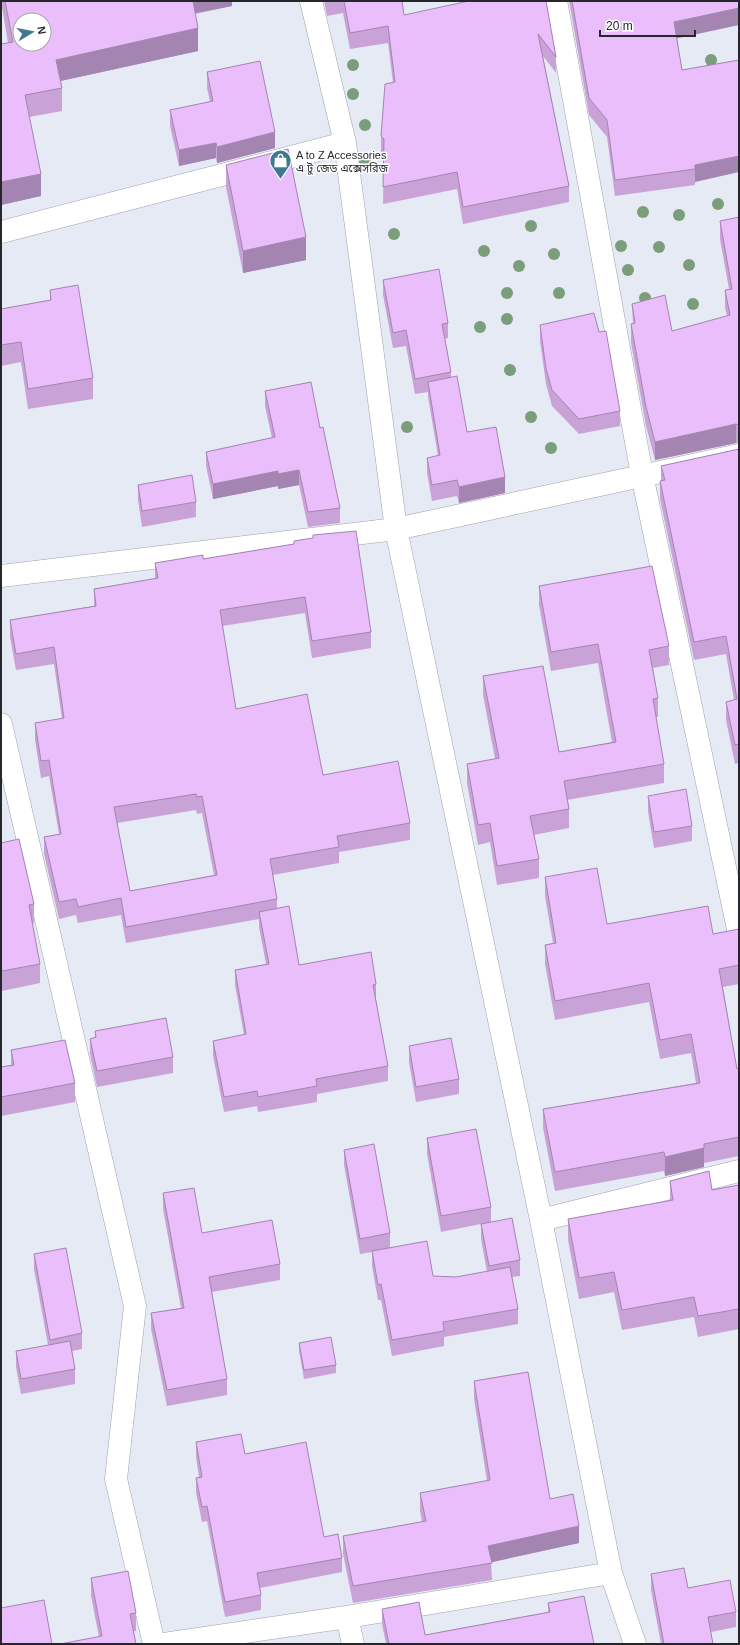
<svg xmlns="http://www.w3.org/2000/svg" width="740" height="1645" viewBox="0 0 740 1645" font-family="Helvetica,'Noto Sans Bengali',sans-serif">
<rect width="100%" height="100%" fill="#e6eaf5"/>
<g fill="none" stroke-linecap="round" stroke-linejoin="round">
<defs>
<path id="minor" d="M311,1L345,143L396,529L541,1220L739,1171
M556,1L642,475L739,934
M1,232L345,143
M1,576L396,529L739,455
M1,724L135,1306L116,1479L154,1644
M541,1220L611,1573L635,1644
M347,1617L353,1644
M164,1644L347,1617L611,1573"/>
</defs>
<use href="#minor" stroke="#9ea2ac" stroke-width="23"/>
<use href="#minor" stroke="#fff" stroke-width="22"/>
</g>
<g fill="#7a9d7a">
<circle cx="711" cy="60" r="6"/>
<circle cx="353" cy="65" r="6"/>
<circle cx="353" cy="94" r="6"/>
<circle cx="365" cy="125" r="6"/>
<circle cx="365" cy="161" r="6"/>
<circle cx="718" cy="204" r="6"/>
<circle cx="643" cy="212" r="6"/>
<circle cx="679" cy="215" r="6"/>
<circle cx="531" cy="226" r="6"/>
<circle cx="394" cy="234" r="6"/>
<circle cx="621" cy="246" r="6"/>
<circle cx="659" cy="247" r="6"/>
<circle cx="484" cy="251" r="6"/>
<circle cx="554" cy="254" r="6"/>
<circle cx="689" cy="265" r="6"/>
<circle cx="519" cy="266" r="6"/>
<circle cx="628" cy="270" r="6"/>
<circle cx="507" cy="293" r="6"/>
<circle cx="559" cy="293" r="6"/>
<circle cx="645" cy="298" r="6"/>
<circle cx="693" cy="304" r="6"/>
<circle cx="507" cy="319" r="6"/>
<circle cx="480" cy="327" r="6"/>
<circle cx="510" cy="370" r="6"/>
<circle cx="531" cy="417" r="6"/>
<circle cx="407" cy="427" r="6"/>
<circle cx="551" cy="448" r="6"/>
</g>
<path fill="#c9a3d8" fill-rule="evenodd" d="M1,1H232V6L195,14L198,51L60,81L62,88V111L29,117L41,196L1,205V44L8,43Z
M324,1H402L404,15L546,1L556,57V73L543,56L569,186V202L463,224L457,189L383,204L384,156L381,153V136L393,83L388,43L350,49L343,13L327,16Z
M569,1H739L677,38L682,70L739,60L695,182V185L615,196L607,137L589,115Z
M207,72L275,148L217,163L216,158L179,166L170,126V110L210,102L207,88Z
M226,165L306,260L243,273L226,187Z
M739,217V443H736L655,460L646,426L631,343V324H633L632,304L672,331L727,316L725,308V290L729,289L720,239V221Z
M383,280L448,323V338L445,339L451,372V378L467,432L505,493L459,503L457,496L432,501L427,473V458L438,456L428,397V392L415,394L406,346L393,348L383,295Z
M50,290L93,378V399L28,409L21,362L1,366V309L50,300Z
M540,325L599,332L620,411V426L579,434L552,406L546,384L540,341Z
M265,391L320,428L340,508V523L308,527L299,485L278,489V486L213,499L206,466V452L272,438L265,406Z
M739,449V763L735,764L726,720V702L734,700L726,654L694,660L660,499V481H661V466Z
M138,485L196,502V517L142,527L138,500Z
M313,535L371,632V648L312,658L305,613L222,626L236,709L323,775L410,823V840L339,852V863L273,875L277,899V908L299,965L376,984V1000L388,1066V1081L317,1094V1102L258,1112L257,1106L224,1112L213,1056V1041L244,1035L235,985V970L266,964L259,927V919L126,943L121,915L78,923L76,915L59,919L44,854V837L59,834L49,776L41,778L35,740V723L62,719L54,664L16,670L10,637V620L94,606V589L155,579V563L203,559L294,544V541L313,538ZM196,810L197,814L202,813L214,875L130,891L117,823Z
M539,586L669,646V665L653,668L658,698V717H656L664,764V783L567,800L569,809V828L534,835L539,859V878L497,885L490,842L478,845L467,783V764L495,759L483,695V676L559,752L612,742L598,663L551,671L539,605Z
M648,796L692,826V841L654,848L648,812Z
M1,843L34,904V923L32,924L40,964V983L2,991L1,986Z
M545,877L607,924L713,934L739,929V984L723,987L737,1069L739,1068V1156L704,1163V1167L665,1176L664,1171L555,1191L543,1128V1109L696,1083L691,1053L660,1059L649,1002L555,1020L545,964V945L553,943L545,896Z
M95,1031L173,1057V1073L97,1087L90,1054V1039L95,1038Z
M409,1046L459,1079V1094L416,1102L409,1062Z
M11,1050L75,1083V1102L1,1116V1067L11,1065Z
M427,1138L491,1207V1222L520,1260V1276L512,1277L518,1309V1324L444,1337V1346L392,1356L381,1300H378L372,1266V1252L360,1254L344,1165V1150L390,1233V1247L433,1276L456,1277L487,1272L481,1239V1224L441,1232L427,1154Z
M670,1181L712,1190L739,1185V1329L698,1337L694,1317L622,1330L614,1292L579,1299L568,1240V1219L670,1201Z
M163,1193L202,1233L280,1264V1280L212,1292L227,1379V1395L167,1406L151,1329V1313L181,1308L163,1209Z
M34,1254L82,1333V1349L72,1351L75,1369V1384L21,1394L16,1367V1351L48,1345L34,1269Z
M299,1343L336,1365V1373L304,1379L299,1351Z
M474,1381L579,1543L491,1562L492,1580L353,1603L343,1554V1536L422,1522L420,1511V1493L487,1481L474,1399Z
M196,1442L245,1454L324,1537L342,1558V1572L260,1588L261,1595V1610L225,1617L207,1521L202,1522L196,1493V1478L199,1477L196,1457Z
M651,1574L688,1588L736,1612V1627L711,1632L713,1644H661L651,1590Z
M91,1578L136,1613V1631L99,1637L91,1596Z
M548,1603L594,1644H386L382,1624V1609L425,1635L548,1612Z"/>
<path fill="#a484b0" d="M191,1H232V6L191,14Z
M739,8V25L674,39V22Z
M198,28V51L56,82V60Z
M275,132V148L217,163V147Z
M216,143V158L179,166V150Z
M739,156V172L695,182V165Z
M41,174V196L1,205V182Z
M306,237V260L243,273V251Z
M736,424V443L655,460V442Z
M299,470V485L278,489V474Z
M278,471V486L213,499V484Z
M505,477V493L459,503V487Z
M704,1148V1167L665,1176V1157Z
M579,1526V1543L488,1563V1546Z"/>
<path fill="#eabdfb" stroke="#a484b0" fill-rule="evenodd" d="M5,1H193L198,28L56,60L62,88L25,95L41,174L1,182V44L13,42ZM20,20H44V44H20Z
M344,1H402L404,15L469,1H546L556,57L538,34L569,186L463,207L457,172L383,187L384,139L381,136L385,84L395,82L388,26L350,33Z
M572,1H739V8L674,22L682,70L739,60V156L695,165V169L615,180L607,120L589,98Z
M260,61L275,132L217,147L216,143L179,150L170,110L213,101L207,72Z
M288,149L306,237L243,251L226,165Z
M739,217V425L736,424L655,442L646,407L631,324L635,323L632,304L665,295L672,331L730,315L725,290L732,289L720,221Z
M439,269L448,323L442,324L451,372L415,379L406,330L393,333L383,280Z
M78,285L93,378L28,389L21,342L1,345V309L51,300L50,290Z
M594,313L599,332L606,331L620,411L579,419L552,390L546,369L540,325Z
M457,376L467,432L496,427L505,477L459,487L457,480L432,485L427,458L440,455L428,382Z
M311,382L320,428L323,427L340,508L308,512L299,470L278,474V471L213,484L206,452L275,437L265,391Z
M739,449V744L735,745L726,702L737,699L726,636L694,642L660,481L665,480L661,466Z
M192,475L196,502L142,511L138,485Z
M356,531L371,632L312,641L305,597L220,610L236,709L307,694L323,775L398,761L410,823L337,836L339,847L270,859L277,899L126,927L121,898L78,907L76,899L59,902L44,837L61,834L49,760L41,761L35,723L64,718L54,647L16,654L10,620L96,606L94,589L158,578L155,563L203,555V559L294,544V541L313,538V535ZM196,794L197,797L202,796L217,875L130,891L114,807Z
M652,566L669,646L649,650L658,698L653,699L664,764L564,781L569,809L530,816L539,859L497,866L490,823L478,825L467,764L499,758L483,676L543,666L559,752L616,742L598,644L551,652L539,586Z
M686,789L692,826L654,832L648,796Z
M19,839L34,904L29,905L40,964L2,971L1,967V843Z
M597,868L607,924L708,906L713,934L739,929V965L719,969L737,1069L739,1068V1137L704,1144V1148L665,1157L664,1152L555,1172L543,1109L700,1083L691,1034L660,1040L649,983L555,1001L545,945L556,943L545,877Z
M289,906L299,965L371,952L376,984L373,985L388,1066L316,1079L317,1086L258,1097L257,1091L224,1097L213,1041L246,1034L235,970L269,964L259,912Z
M166,1018L173,1057L97,1071L90,1039L96,1037L95,1031Z
M451,1038L459,1079L416,1087L409,1046Z
M65,1040L75,1083L1,1097V1067L14,1065L11,1050Z
M476,1129L491,1207L441,1216L427,1138Z
M374,1144L390,1233L360,1239L344,1150Z
M709,1171L712,1190L739,1185V1309L698,1316L694,1297L622,1310L614,1272L579,1278L568,1219L673,1200L670,1181Z
M194,1188L202,1233L272,1220L280,1264L209,1277L227,1379L167,1390L151,1313L184,1308L163,1193Z
M512,1218L520,1260L489,1266L481,1224Z
M427,1241L433,1276L456,1277L510,1267L518,1309L443,1322L444,1331L392,1340L381,1284L378,1285L372,1251Z
M66,1248L82,1333L50,1340L34,1254Z
M331,1337L336,1365L304,1370L299,1343Z
M70,1341L75,1369L21,1379L16,1351Z
M528,1372L550,1499L573,1494L579,1526L488,1546L492,1563L353,1586L343,1536L426,1521L420,1493L490,1480L474,1381Z
M241,1434L245,1454L306,1442L324,1537L338,1534L342,1558L257,1573L261,1595L225,1602L207,1506L202,1507L196,1478L202,1477L196,1442Z
M684,1568L688,1588L730,1580L736,1612L708,1617L713,1644H664L651,1574Z
M128,1571L136,1613L130,1614L136,1644H60L102,1636L91,1578Z
M584,1596L594,1644H389L382,1609L419,1602L425,1635L550,1612L548,1603Z
M44,1600L52,1644H1V1608Z"/>
<defs>
<symbol id="shop-pin" viewBox="-11 -11 22 30"><path d="M0 17L-7.5 6A9.5 9.5 0 1 1 7.5 6Z" fill="#3e7891" stroke="#fff"/><path d="M-5-2.5h2.3a2.7 3.5 0 0 1 5.4 0H5L5.5 6h-11ZM-1.5-2.5h3a1.5 2.3 0 0 0-3 0Z" fill="#fff"/></symbol>
</defs>
<g fill-rule="evenodd">
<use href="#shop-pin" x="268" y="148" width="25" height="34"/>
</g>
<g text-anchor="middle" stroke-width="3" stroke-linejoin="round" paint-order="stroke">
<g font-size="11" fill="#26272b" stroke="#fff" text-anchor="start">
<text x="296" y="159">A to Z Accessories<tspan x="296" dy="13">এ টু জেড এক্সেসরিজ</tspan></text>
</g>
</g>
<rect width="740" height="1645" fill="none" stroke="#26272b" stroke-width="4"/>
<g transform="translate(32 32) rotate(80)"><circle r="19" fill="#ffffff" stroke="#a8a9aa"/>
<path d="M0-3L7 15L0 10L-7 15Z" fill="#3e7891"/>
<text y="-6" font-size="11" font-weight="bold" text-anchor="middle" fill="#26272b">N</text>
</g>
<path d="M600 30v6h95v-6" fill="none" stroke="#26272b" stroke-width="2"/>
<text x="606" y="30" font-size="12" fill="#26272b" stroke="#ffffff" stroke-width="3" paint-order="stroke">20 m</text>
</svg>
